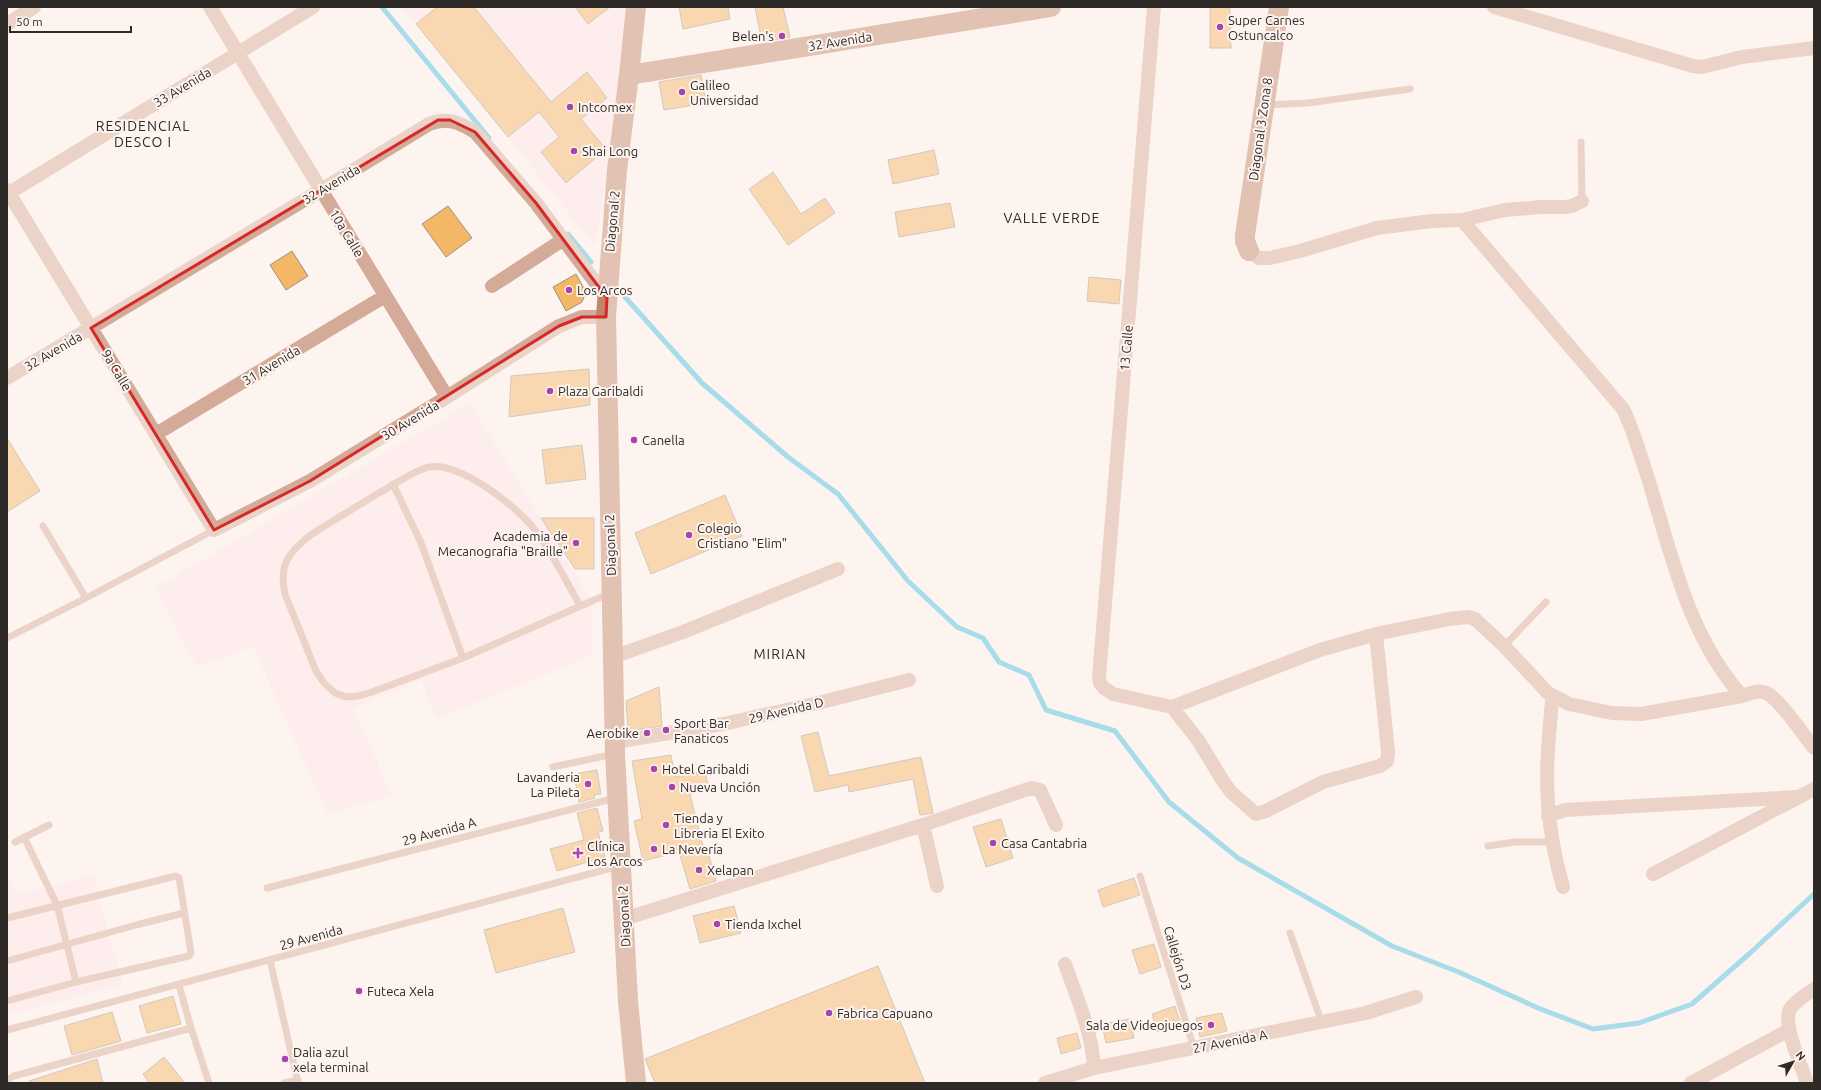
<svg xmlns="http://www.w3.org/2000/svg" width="1821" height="1090" viewBox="0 0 1821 1090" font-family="Ubuntu,sans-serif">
<rect width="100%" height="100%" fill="#fef4ef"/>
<path fill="#ffe4ea" d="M402,7H629L611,153L595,246Z
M470,403L592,602V655L437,719L421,680L354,708L392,796L327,814L253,646L197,667L155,588Z
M93,875L123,985L7,1015V876L17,894Z"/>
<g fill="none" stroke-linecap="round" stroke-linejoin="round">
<path stroke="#42bfe6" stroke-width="5" d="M382,7L489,138
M568,234L591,262
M625,297L702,383L788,457L838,494L908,581L957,627L983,638L999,662L1029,675L1046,710L1115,731L1169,802L1238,858L1392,946L1461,973L1538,1008L1593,1029L1639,1023L1692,1004L1749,954L1814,894"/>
</g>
<path fill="#f3b766" stroke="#9a938a" d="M437,7H474L551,102L587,72L607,98L581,119L606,149L566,183L541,152L559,137L539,112L508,137L416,24Z
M575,7H610L588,24Z
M679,7H728L730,19L683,29Z
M755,7H783L790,37L762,42Z
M1210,7H1230L1231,48H1210Z
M701,75L706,103L664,110L659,82Z
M934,150L939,174L893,184L888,160Z
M773,172L801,214L825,198L835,213L788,245L749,189Z
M950,203L955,227L899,237L895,212Z
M448,206L472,238L446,257L422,224Z
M292,251L308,276L286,290L270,265Z
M576,274L586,292L582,302L566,311L553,287Z
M1089,277L1121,280L1119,304L1087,301Z
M589,369L590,405L509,417L511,376Z
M7,438L40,491L7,512Z
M582,445L586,479L546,484L542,450Z
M725,495L742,536L651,574L635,533Z
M541,518H594V569H575Z
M659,687L662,726L628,731L626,701Z
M818,732L829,776L921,757L933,813L920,815L913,779L849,792L848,785L815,792L801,736Z
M671,755L675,777L705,771L709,790L690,794L704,850L707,849L716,881L690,889L679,852L643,861L634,821L642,819L632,761Z
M597,770L601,794L594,795L595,798L579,802L574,774Z
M597,808L603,831L598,832L605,857L557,871L550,849L584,840L577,813Z
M1001,819L1013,858L986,867L973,827Z
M1134,878L1140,895L1103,907L1098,890Z
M734,906L741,933L700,943L693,916Z
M563,908L575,952L496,973L484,930Z
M1154,944L1161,967L1140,974L1132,950Z
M878,966L925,1083H655L645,1059Z
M173,996L181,1024L147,1033L139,1006Z
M1175,1006L1181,1025L1157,1032L1152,1014Z
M112,1012L121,1041L72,1055L64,1026Z
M1222,1013L1227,1031L1200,1037L1196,1018Z
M1130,1019L1134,1038L1106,1043L1102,1024Z
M1077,1033L1081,1048L1061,1054L1057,1038Z
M164,1057L185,1083H149L143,1074Z
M97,1059L103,1083H29V1081Z"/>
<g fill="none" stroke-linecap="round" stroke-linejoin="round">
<path stroke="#d4ab99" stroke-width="7" d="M1266,105L1308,103L1410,89
M1581,142L1582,201
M393,484L421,543L463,658
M43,526L86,598
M580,605C566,582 554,556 538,534C521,509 456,457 425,468C409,474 393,485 379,493C356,507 332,521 309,536C287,554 279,566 285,594L316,671L324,683L335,693L346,697L358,696L372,692L463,658L610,593
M7,638L86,598L214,530
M1504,646L1546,602
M553,767L614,754
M24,837L57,905L76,982
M15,842L49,825
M1488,846L1515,842H1551
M1140,876L1194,1048
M267,888L615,798
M7,918L176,876L179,878L191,953L189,956L76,982L7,1001
M1290,933L1322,1023
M270,960L298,1083
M7,961L136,925L184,913
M179,985L191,1028L209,1083
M7,1030L619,866
M7,1080L14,1076L191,1028
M284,1083L298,1080"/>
<path stroke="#d4ab99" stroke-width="14" d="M210,7L447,397
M1154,7L1099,677L1100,683L1104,688L1113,694L1172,707L1320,650L1376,634L1449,619L1468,617L1475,619L1504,646L1548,693L1569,704L1612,713L1641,714L1742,696C1749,694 1758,689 1766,693C1778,697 1805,737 1814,748
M1494,7L1693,66L1702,67L1742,57L1814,48
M7,24L34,7
M7,190L214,530L310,481L447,397L559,326L582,317H606
M9,193L313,7
M1462,220L1623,409C1634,431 1640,455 1648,478C1671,553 1688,636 1742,696
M1249,251L1259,258H1270L1300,251L1377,228L1432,221L1462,220L1505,210L1541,207H1565L1572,206L1582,201
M492,286L564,239
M7,378L321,190L429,124C447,117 459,122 475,132L536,203L607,298
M156,434L385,296
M613,657L683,632L838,569
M1553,697C1551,706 1551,715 1550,724C1544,783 1547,831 1563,887
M1172,707L1198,740L1223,781L1231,792L1256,814L1266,811L1323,782L1380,766L1387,761L1388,752L1376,634
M615,742L723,724L818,703L909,680
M1548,816L1565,810L1796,797
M923,825L937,886
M1653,874L1814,789
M624,919L923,825L1031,788L1040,790L1056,825
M1065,964C1077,998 1092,1031 1094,1068
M1045,1083L1094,1068L1366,1013L1416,997
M1691,1083L1789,1030
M1807,1083C1802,1067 1782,1024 1790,1009C1796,1000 1806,995 1814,989"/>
<path stroke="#c0866a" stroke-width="20" d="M629,75L1051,7
M1249,251L1245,241V235L1279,7
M636,1083L628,1001L615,754L606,317L617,170L629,75L636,7"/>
</g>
<path d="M0 0H1821V1090H0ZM438,120H450L475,132L536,203L607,298L606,317H582L559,326L310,481L214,530L91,328Z" fill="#fef4ef" fill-opacity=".55" fill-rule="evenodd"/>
<path fill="none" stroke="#d62828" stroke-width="3" stroke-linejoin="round" d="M438,120H450L475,132L536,203L607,298L606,317H582L559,326L310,481L214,530L91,328Z"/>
<g fill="#a745ac" stroke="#fef4ef" stroke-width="1.5">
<circle cx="1220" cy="27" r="4"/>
<circle cx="782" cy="36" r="4"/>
<circle cx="682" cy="92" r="4"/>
<circle cx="570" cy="107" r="4"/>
<circle cx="574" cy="151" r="4"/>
<circle cx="569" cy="290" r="4"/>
<circle cx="550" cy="391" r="4"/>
<circle cx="634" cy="440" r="4"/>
<circle cx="689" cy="535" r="4"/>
<circle cx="576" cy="543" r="4"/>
<circle cx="666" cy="730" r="4"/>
<circle cx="647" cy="733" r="4"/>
<circle cx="654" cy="769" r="4"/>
<circle cx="588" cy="784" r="4"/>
<circle cx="672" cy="787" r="4"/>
<circle cx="666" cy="825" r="4"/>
<circle cx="993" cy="843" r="4"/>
<circle cx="654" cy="849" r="4"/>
<path d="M576 847h4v4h4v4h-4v4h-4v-4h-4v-4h4z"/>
<circle cx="699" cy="870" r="4"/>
<circle cx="717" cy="924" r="4"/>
<circle cx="359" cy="991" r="4"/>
<circle cx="829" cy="1013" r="4"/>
<circle cx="1211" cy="1025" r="4"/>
<circle cx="285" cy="1059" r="4"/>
</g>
<g text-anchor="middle" stroke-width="4" stroke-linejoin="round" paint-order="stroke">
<g font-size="13" fill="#2e2a28" stroke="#fef4ef" text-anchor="start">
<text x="1228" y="25">Super Carnes<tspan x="1228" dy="15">Ostuncalco</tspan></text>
<text x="774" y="41" text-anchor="end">Belen's</text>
<text x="690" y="90">Galileo<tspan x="690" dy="15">Universidad</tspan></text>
<text x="578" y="112">Intcomex</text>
<text x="582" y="156">Shai Long</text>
<text x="577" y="295">Los Arcos</text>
<text x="558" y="396">Plaza Garibaldi</text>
<text x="642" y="445">Canella</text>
<text x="697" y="533">Colegio<tspan x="697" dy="15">Cristiano "Elim"</tspan></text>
<text x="568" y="541" text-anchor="end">Academia de<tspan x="568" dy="15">Mecanografia "Braille"</tspan></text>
<text x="674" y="728">Sport Bar<tspan x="674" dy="15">Fanaticos</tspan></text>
<text x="639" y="738" text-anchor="end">Aerobike</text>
<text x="662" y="774">Hotel Garibaldi</text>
<text x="580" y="782" text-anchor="end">Lavanderia<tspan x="580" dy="15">La Pileta</tspan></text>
<text x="680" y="792">Nueva Unción</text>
<text x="674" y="823">Tienda y<tspan x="674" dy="15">Libreria El Exito</tspan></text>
<text x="1001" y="848">Casa Cantabria</text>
<text x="587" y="851">Clínica<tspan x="587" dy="15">Los Arcos</tspan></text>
<text x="662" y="854">La Nevería</text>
<text x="707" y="875">Xelapan</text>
<text x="725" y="929">Tienda Ixchel</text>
<text x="367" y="996">Futeca Xela</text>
<text x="837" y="1018">Fabrica Capuano</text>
<text x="1203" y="1030" text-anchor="end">Sala de Videojuegos</text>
<text x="293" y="1057">Dalia azul<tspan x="293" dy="15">xela terminal</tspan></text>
</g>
<g font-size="13" fill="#2e2a28" stroke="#fef4ef">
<text transform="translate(840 41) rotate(-9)" y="5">32 Avenida</text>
<text transform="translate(182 87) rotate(-31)" y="5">33 Avenida</text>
<text transform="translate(1260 129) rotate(-82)" y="5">Diagonal 3 Zona 8</text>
<text transform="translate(331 184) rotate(-31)" y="5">32 Avenida</text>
<text transform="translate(612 221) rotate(-85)" y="5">Diagonal 2</text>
<text transform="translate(347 233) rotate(59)" y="5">10a Calle</text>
<text transform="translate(1126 348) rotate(-85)" y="5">13 Calle</text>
<text transform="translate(53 351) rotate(-30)" y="5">32 Avenida</text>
<text transform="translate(271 365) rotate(-31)" y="5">31 Avenida</text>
<text transform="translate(117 370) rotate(59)" y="5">9a Calle</text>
<text transform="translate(410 420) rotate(-31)" y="5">30 Avenida</text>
<text transform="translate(610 545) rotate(-92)" y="5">Diagonal 2</text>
<text transform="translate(786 710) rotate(-13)" y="5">29 Avenida D</text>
<text transform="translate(439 831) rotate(-15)" y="5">29 Avenida A</text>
<text transform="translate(624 916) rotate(-93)" y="5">Diagonal 2</text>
<text transform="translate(311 937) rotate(-15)" y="5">29 Avenida</text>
<text transform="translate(1178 958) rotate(73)" y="5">Callejón D3</text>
<text transform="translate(1230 1041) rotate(-11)" y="5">27 Avenida A</text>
</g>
<g font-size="14" letter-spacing="1" fill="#2e2a28" stroke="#fef4ef">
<text x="143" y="131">RESIDENCIAL<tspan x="143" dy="16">DESCO I</tspan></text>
<text x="1052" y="223">VALLE VERDE</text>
<text x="780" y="659">MIRIAN</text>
</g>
</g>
<rect width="1821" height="1090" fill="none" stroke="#2e2a28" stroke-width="16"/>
<g transform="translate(1793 1062) rotate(51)" stroke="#fef4ef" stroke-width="3" paint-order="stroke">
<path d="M0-3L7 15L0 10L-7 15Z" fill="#2e2a28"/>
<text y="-6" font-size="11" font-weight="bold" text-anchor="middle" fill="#2e2a28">N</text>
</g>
<path d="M10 26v6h121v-6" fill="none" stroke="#2e2a28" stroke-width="2"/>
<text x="16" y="26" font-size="12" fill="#2e2a28" stroke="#fef4ef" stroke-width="3" paint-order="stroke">50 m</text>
</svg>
